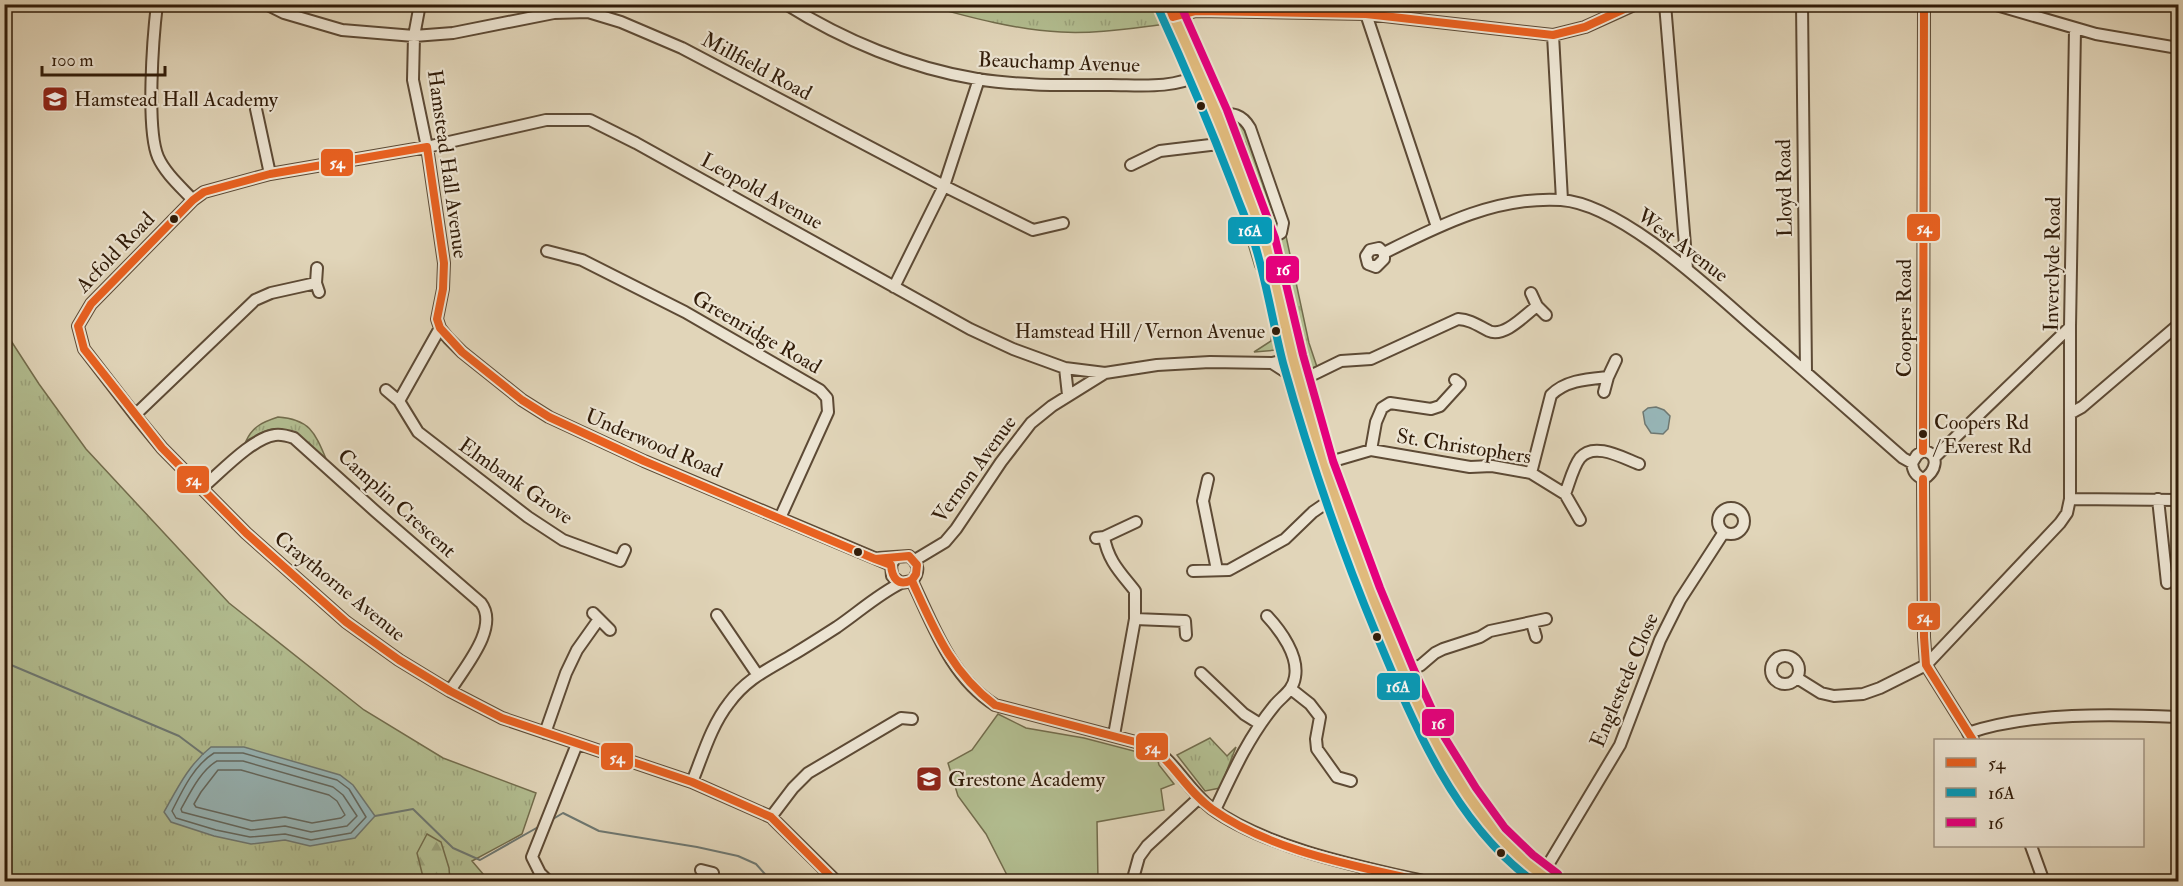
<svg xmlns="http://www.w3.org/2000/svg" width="2183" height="886" viewBox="0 0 2183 886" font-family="'IM FELL Double Pica',serif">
<defs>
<pattern id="grass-tufts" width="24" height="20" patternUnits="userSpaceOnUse" patternTransform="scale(1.5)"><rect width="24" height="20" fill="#b2bd90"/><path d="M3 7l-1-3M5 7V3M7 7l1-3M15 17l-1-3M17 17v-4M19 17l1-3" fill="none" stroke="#9aa27b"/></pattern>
<pattern id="forest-firs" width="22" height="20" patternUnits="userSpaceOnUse" patternTransform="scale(1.5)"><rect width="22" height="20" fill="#b2bd90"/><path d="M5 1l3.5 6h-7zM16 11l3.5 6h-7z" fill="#9aa27b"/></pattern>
</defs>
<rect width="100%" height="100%" fill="#e1d5b9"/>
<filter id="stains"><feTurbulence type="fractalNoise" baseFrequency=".00333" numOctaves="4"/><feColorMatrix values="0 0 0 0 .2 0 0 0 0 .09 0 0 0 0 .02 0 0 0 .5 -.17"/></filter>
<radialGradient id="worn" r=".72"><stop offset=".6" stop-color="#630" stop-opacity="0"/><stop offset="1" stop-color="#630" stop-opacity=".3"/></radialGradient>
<path fill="url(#grass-tufts)" stroke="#726c4c" stroke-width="1.5" d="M925,5H1159L1167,24C1132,28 1096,34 1061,32C1016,30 969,17 925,5Z
M1224,117L1243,120L1280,222C1277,230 1274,232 1266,235Z
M1221,154L1228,159L1264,253L1283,344L1277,350L1254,352L1271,341L1274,317L1265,285L1255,267Z
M1286,236L1309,343L1317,367L1306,369L1302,366L1271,244Z
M4,330L39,384L86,449L229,603L364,710L443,758L536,793L522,834L472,861L489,881H5Z
M278,417C310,419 315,433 327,461C312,447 291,423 268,430C261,432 253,437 246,441C253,426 263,422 278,417Z
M1210,738L1227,756L1236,747L1220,788L1205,791L1177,755Z"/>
<path fill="url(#forest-firs)" stroke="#726c4c" stroke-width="1.5" d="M427,834L441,842L449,868L450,881H424L417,853Z"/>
<path fill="#b2bd90" stroke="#726c4c" stroke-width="1.5" d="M998,714L1026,728L1084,738L1157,757L1159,765L1174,784L1161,789L1164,810L1097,822L1098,881H1010L986,834L958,796L948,763L972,750Z"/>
<path fill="#97b6b8" stroke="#6e7872" stroke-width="1.5" d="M1656,407L1664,410L1670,416L1668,429L1663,434L1651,433L1645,424L1643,412L1648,408Z
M211,747H244L340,775L353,785L375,816L355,838L310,846L285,840L251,844L214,836L171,822L164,812C177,789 189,764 211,747Z"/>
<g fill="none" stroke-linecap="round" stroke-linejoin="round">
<path stroke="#646960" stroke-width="1.5" d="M214,753H243L337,780L349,789L366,817L351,833L311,840L285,834L250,837L216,830L176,818L172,811C182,791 194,765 214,753Z
M217,761H243L333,787L343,795L357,816L347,826L311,832L285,826L251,830L182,812L181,809C190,793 201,770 217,761Z
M218,770H241L329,795L337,801L345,815L341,818L312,823L285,817L252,821L196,807L194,804L201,792Z"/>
<path stroke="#6e7872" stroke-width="2" d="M4,662L179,736L203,754
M375,816L413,809L453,848L480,860L540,826
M553,819L563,813L599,831L697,847L738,856L756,864L772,882"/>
<defs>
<path id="minor" d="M157,4C153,37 146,129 158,157C165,173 181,187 193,200
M266,4L284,13L342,30L414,36L453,33L554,13L588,12L621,22L682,48L944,186L1033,230L1063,223
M420,4L414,36L413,80L427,147L444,263L443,289L437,319L440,328L448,338L462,352L522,400L549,417L644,461L891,565
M786,4C843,40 910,68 977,79C1020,86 1066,85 1110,85C1140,85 1172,89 1199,75
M1665,4L1687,269
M1802,4L1806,372
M1993,4L2096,34L2178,48
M1366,14L1437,227
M1173,17L1196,11L1366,14L1553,35L1585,27L1636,4
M1553,35L1562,200
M256,109L270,174
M1217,114C1233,113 1242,114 1250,128L1283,223L1281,233L1265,242
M1131,165L1160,151L1227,143
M547,251L582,260L685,312L820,390L827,398L828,412L780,518
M1384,253L1379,248L1370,250L1366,256L1368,264L1376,267L1384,259V253C1440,225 1497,196 1561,200C1621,204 1710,289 1756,329C1805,371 1854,415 1903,458L1912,463
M317,268L316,283L319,292
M894,287L944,186L979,79
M1531,293L1537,306L1546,315
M440,328L399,401L418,432L528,517L563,540L620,561L625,550
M1293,358L1272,363L1300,381L1341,361L1371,359L1458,319C1471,320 1477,325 1489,331C1504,338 1525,315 1537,306
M1065,368L1068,395
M386,390L399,401
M1604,392L1608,377L1616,360
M2071,413L2082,407L2178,325
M135,415L255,300L271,293L316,283
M1371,450L1376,422L1382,408L1390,403L1431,409L1440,406L1460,384L1455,380
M1923,451L1924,4
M1923,451C1941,453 1936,473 1923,479C1915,475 1913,471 1912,463L1917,455Z
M1935,457L2070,327
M1323,464L1371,450L1470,467L1492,466L1531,473L1565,494L1580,520
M1531,473L1551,395C1566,380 1588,379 1608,377
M1208,479L1203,501L1217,570
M1923,479L1924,637L1926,665L1973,740
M202,488C220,473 252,438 275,435C282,434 288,436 294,438L375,511L481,603C500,628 463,669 450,691
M1565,494C1569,484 1573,467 1580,458C1594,441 1623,458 1639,464
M2070,499L2178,500
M2158,499L2167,583
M1718 521a13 13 0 1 1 26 0a13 13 0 1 1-26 0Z
M1104,537C1108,561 1121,573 1135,591V619L1114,735
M1096,538L1104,537L1136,522
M879,558L909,556C919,563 920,572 912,581L901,583L892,576L891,565L896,557
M915,560L945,542L956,529L1001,462L1031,423L1052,406L1105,373L1157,365L1210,362L1272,363
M1193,571L1229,570L1285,539L1313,512L1335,497
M912,581C934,627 951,677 995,705L1151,746C1176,763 1188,790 1211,808C1266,848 1361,867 1427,882
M593,613L610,630
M717,615L757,674
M1135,619L1185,621L1186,635
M1532,623L1536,637
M1771 670a14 14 0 1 1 28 0a14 14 0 1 1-28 0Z
M1201,673L1244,714L1260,724
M1404,674L1421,665L1435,653L1443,649L1480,637L1490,631L1546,619
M1797,678L1821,693L1834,696L1863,694L1880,688L1926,665L2060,523L2067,513L2070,499V327L2075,29
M1291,689L1310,704L1320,717L1316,739L1317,749L1337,777L1351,781
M545,733L566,673L577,650L599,619
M1968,733C2030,712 2114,714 2178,717
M692,782C703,755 711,726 729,703C747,678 769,669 794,654C809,645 823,636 837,627C859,612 877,595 901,583
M1215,810C1232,774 1248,738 1274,706C1282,696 1293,691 1295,677C1299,656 1281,631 1267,616
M771,817L793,788L808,773L901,718L912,719
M2031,846L2044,882
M701,870L713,873
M1542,875L1620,745L1660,640L1680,600L1724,532
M549,882L540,873L532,857L577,744
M837,882L771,817L692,782L502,718L450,691L399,660L346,622L246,533L162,448L135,415L84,349L78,326L91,304L193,200L204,192L270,174L427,147L546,120H590L636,143L970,329L1013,349L1065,368L1105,373
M1132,882L1139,857L1147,846L1199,798
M1363,882L1367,868"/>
<path id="major" d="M1168,4L1217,114L1265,242L1293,358L1323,464L1370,592L1404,674L1436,743L1467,794L1497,835L1526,863L1552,882"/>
</defs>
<use href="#minor" stroke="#5d4a35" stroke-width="14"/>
<use href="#major" stroke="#311c09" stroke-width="16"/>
<use href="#minor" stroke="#ece4d2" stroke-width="10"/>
<use href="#major" stroke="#e0ba7c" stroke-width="14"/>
<defs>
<path id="bus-1" d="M1168,4L1173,17L1196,11L1366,14L1553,35L1585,27L1635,4
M1923,451L1924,4
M1923,479L1924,637L1926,665L1973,740
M909,556L917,565L916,574L912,580C898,587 892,578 891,565L875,559Z
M912,581C934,629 951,672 995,705L1151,746C1174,764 1188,792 1212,809C1273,852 1353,865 1425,882
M836,882L771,817L692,782L502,718L450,691L399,660L346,622L246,533L162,448L84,349L78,326L91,304L193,200L204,192L270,174L427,147L444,263L443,289L437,319L440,328L462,352L522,400L549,417L644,461L875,559"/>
<path id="bus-2" d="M1158,8C1185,67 1210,126 1233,186C1240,206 1249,225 1255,245C1267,284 1273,324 1283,363C1309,456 1340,547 1377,636C1414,725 1454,823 1534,882"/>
<path id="bus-3" d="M1180,4L1227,110L1275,238L1303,355L1333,461L1380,588L1414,670L1445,738L1476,788L1505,828L1533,855L1558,874"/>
</defs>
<use href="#bus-1" stroke="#ece4d2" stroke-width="12"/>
<use href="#bus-2" stroke="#ece4d2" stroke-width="12"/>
<use href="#bus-3" stroke="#ece4d2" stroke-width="12"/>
<use href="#bus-1" stroke="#e86121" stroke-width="8"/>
<use href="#bus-2" stroke="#059bba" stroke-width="8"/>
<use href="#bus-3" stroke="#e5007d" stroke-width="8"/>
</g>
<defs>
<symbol id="school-square" viewBox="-11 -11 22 22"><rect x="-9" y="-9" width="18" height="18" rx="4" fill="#8f2418" stroke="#ece4d2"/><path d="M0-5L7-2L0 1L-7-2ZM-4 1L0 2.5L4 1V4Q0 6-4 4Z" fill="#fff"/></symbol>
</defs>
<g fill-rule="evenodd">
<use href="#school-square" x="40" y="84" width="30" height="30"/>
<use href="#school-square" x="914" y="764" width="30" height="30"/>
</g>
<g fill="#311c09" stroke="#ece4d2" stroke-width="2">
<circle cx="1201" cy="106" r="5"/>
<circle cx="174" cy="219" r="5"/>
<circle cx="1276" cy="331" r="5"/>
<circle cx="1923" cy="434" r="5"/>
<circle cx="858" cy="552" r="5"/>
<circle cx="1377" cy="637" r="5"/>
<circle cx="1501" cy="853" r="5"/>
</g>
<g text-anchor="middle" stroke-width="4.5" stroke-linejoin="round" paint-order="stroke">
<g font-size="20" fill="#311c09" stroke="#ece4d2" text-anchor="end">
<text x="1265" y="338">Hamstead Hill / Vernon Avenue</text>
<text x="1934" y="429" text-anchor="start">Coopers Rd<tspan x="1934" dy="24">/ Everest Rd</tspan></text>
</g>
<g font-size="21" fill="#311c09" stroke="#ece4d2">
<text transform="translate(1059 62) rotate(2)" y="7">Beauchamp Avenue</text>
<text transform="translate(757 66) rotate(28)" y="7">Millfield Road</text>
<text transform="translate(448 164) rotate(82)" y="7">Hamstead Hall Avenue</text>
<text transform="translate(1784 188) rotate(-91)" y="7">Lloyd Road</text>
<text transform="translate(762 191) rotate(29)" y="7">Leopold Avenue</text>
<text transform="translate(1683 245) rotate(37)" y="7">West Avenue</text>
<text transform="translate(115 252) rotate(-46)" y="7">Acfold Road</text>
<text transform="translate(2052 264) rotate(-89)" y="7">Inverclyde Road</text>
<text transform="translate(1904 318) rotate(-90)" y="7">Coopers Road</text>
<text transform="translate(757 332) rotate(30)" y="7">Greenridge Road</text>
<text transform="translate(654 443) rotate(23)" y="7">Underwood Road</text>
<text transform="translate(1464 446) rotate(9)" y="7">St. Christophers</text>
<text transform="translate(974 469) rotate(-54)" y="7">Vernon Avenue</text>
<text transform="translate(516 481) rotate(35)" y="7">Elmbank Grove</text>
<text transform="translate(397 503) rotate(42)" y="7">Camplin Crescent</text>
<text transform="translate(340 586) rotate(39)" y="7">Craythorne Avenue</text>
<text transform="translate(1624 680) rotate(-67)" y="7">Englestede Close</text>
</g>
<g font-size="21" fill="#311c09" stroke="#ece4d2" text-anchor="start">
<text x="74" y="106">Hamstead Hall Academy</text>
<text x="948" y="786">Grestone Academy</text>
</g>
</g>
<g stroke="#ece4d2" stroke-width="2">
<rect x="320" y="148" width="34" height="29" rx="6" fill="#e86121"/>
<rect x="1906" y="213" width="35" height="29" rx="6" fill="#e86121"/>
<rect x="1227" y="216" width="46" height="29" rx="6" fill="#059bba"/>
<rect x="1265" y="255" width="35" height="29" rx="6" fill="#e5007d"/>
<rect x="176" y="465" width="34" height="29" rx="6" fill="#e86121"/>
<rect x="1907" y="602" width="34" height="29" rx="6" fill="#e86121"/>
<rect x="1376" y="672" width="45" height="29" rx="6" fill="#059bba"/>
<rect x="1421" y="708" width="34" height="29" rx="6" fill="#e5007d"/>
<rect x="1135" y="732" width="34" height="29" rx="6" fill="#e86121"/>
<rect x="600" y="742" width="34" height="29" rx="6" fill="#e86121"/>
</g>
<g font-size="16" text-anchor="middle" font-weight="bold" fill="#fff">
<text x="337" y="168">54</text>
<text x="1924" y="233">54</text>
<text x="1250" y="236">16A</text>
<text x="1283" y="275">16</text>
<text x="193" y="485">54</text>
<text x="1924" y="622">54</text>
<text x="1398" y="692">16A</text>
<text x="1438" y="729">16</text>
<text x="1152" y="753">54</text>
<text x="617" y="763">54</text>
</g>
<rect width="2183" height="886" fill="none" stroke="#e1d5b9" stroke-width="24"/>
<rect x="6" y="6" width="2171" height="874" fill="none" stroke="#311c09" stroke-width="3"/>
<rect x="12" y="12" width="2159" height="862" fill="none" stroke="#311c09" stroke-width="1.5"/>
<rect x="1934" y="739" width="210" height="108" fill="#ece4d2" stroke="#a19482" stroke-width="1.5"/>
<rect x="1946" y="758" width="30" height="9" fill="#e86121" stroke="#a19482" stroke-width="1.5"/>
<text x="1988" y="769" font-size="18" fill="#311c09">54</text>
<rect x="1946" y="788" width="30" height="9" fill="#059bba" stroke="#a19482" stroke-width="1.5"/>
<text x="1988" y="799" font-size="18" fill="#311c09">16A</text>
<rect x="1946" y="818" width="30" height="9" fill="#e5007d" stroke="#a19482" stroke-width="1.5"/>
<text x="1988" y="829" font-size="18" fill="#311c09">16</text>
<path d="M42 66v9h123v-9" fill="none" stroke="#311c09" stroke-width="3"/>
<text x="51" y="66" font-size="18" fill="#311c09" stroke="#ece4d2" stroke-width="4.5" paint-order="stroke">100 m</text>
<rect width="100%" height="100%" filter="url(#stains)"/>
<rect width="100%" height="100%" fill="url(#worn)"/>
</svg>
